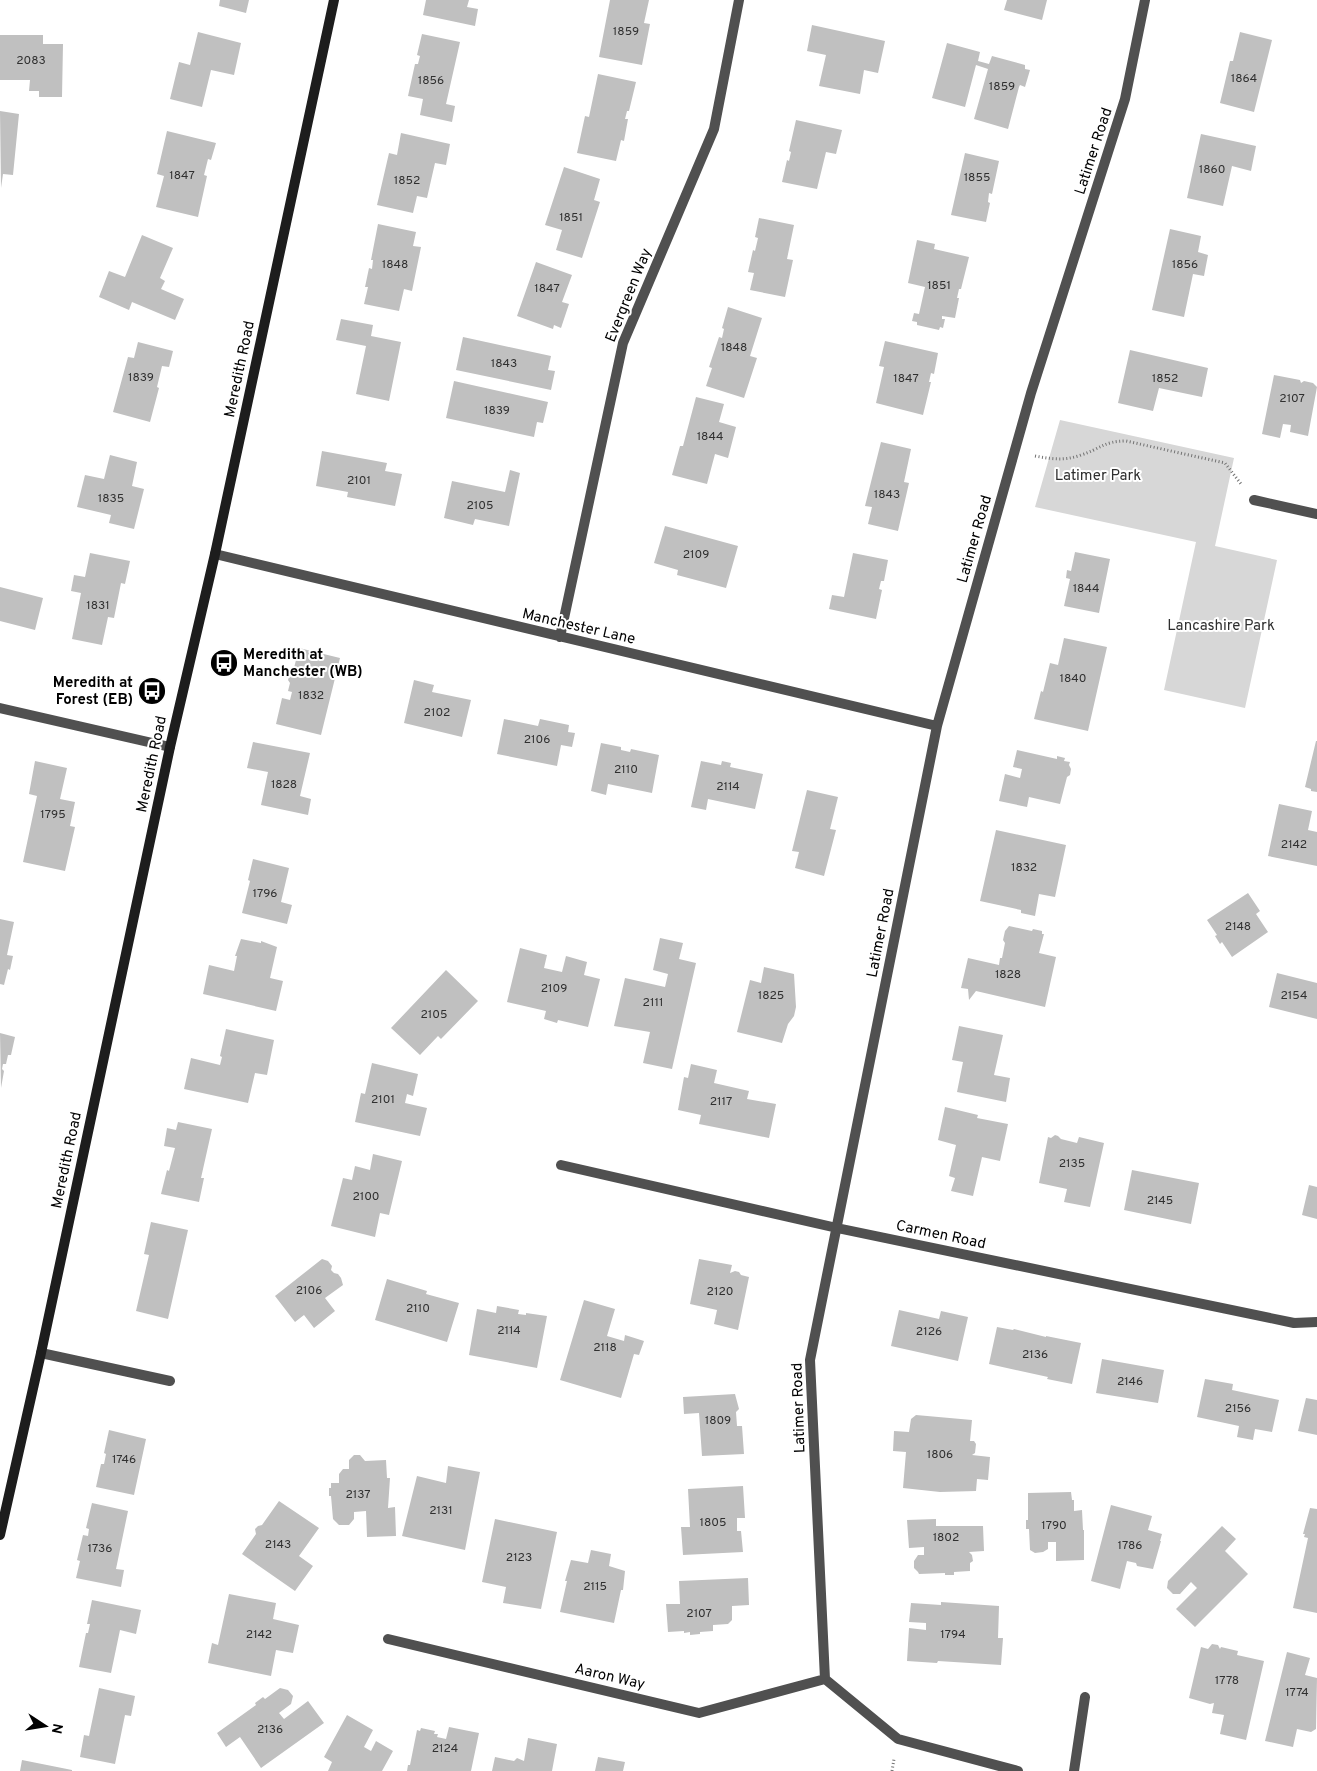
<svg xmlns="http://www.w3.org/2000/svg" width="1317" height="1771" viewBox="0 0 1317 1771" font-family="Overpass,sans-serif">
<rect width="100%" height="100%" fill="#fff"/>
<path fill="#d7d7d7" d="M1060,420L1234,458L1215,546L1277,560L1245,708L1164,690L1196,542L1035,507Z"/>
<path fill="#c0c0c0" d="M220,0H249L246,13L219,6Z
M426,0H469L467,7L478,9L475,26L423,15Z
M610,0H649L644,23L650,24L642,65L599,57Z
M1007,0H1047L1042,20L1004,10Z
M812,25L885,41L878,73L864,70L860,94L819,86L826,55L807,51Z
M198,32L241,43L234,75L211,70L202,107L170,99L179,62L190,65Z
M1240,32L1272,40L1254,112L1220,103L1230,61H1233Z
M422,34L460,42L446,104L455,106L452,122L420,115L423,99L408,96L415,64H418L420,56L417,55Z
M0,35H43V44H63L62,97H39V91H29L30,80H0Z
M947,43L980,52L978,61L989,64L992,56L1025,65V69L1030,70L1025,87L1020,85L1019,87L1008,129L974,119L988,69L976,65L965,107L932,98Z
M598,74L636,82L629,111H627L625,119H628L624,141L621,140L616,161L577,153L585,116L589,117Z
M0,111L19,114L13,175L3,174L1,188Z
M796,120L842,130L836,154L826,152L817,189L782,182L787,160L789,161L791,152L789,151Z
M167,131L216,143L211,160L208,159L204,175L207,176L198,217L156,207L164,176L157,174Z
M401,133L450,144L446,165L435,163L427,198L417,196L413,213L377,205L389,153L397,155Z
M1201,134L1256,146L1251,171L1232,166L1223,206L1187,198Z
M965,153L999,161L992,194L989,193L988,202L990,203L986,222L951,215Z
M564,167L600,179L594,200L600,202L582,258L556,250L562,230L545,225Z
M759,218L794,225L787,259L793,260L785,297L750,290L754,273L748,272L753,250L755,251L758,238L755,237Z
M378,224L416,232L413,246L421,247L412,291L404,289L399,311L364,304L368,287H365L369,268L372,269L373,260H371Z
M1170,229L1201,236L1198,252L1208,255L1204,276L1193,274L1184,317L1152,310Z
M142,235L173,248L160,278L165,281L161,289L184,299L175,320L132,302L129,310L99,297L109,271L125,277Z
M917,240L935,244L934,249L969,257L961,289H959L957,298H959L955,318L942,316V319H945L943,328L940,327L939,330L917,325V322L912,321L914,313L919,314L925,287L908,283Z
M536,262L572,275L562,302L569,304L561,328L554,325L553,329L517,316Z
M728,307L762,318L750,356L757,358L744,398L706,386L712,368L709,367L719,337L722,338L724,329L722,328Z
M341,319L373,325L371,336L401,342L389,401L356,394L366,346L336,340Z
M463,337L551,356L548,370L555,371L551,390L456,370Z
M885,341L938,353L934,374L931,373L929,382H931L923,415L876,403L884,367L879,366Z
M138,342L173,351L169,367L162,366L157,387L159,388L150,422L113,412L128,357L134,358Z
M1130,350L1208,368L1202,397L1159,388L1153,411L1118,403Z
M1274,375L1300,380L1301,383L1304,381L1313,383L1317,387L1308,436L1290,432L1291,425L1283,424L1280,438L1262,434Z
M454,381L548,402L543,423L537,422L534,437L446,418Z
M696,397L724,404L719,422L736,427L728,458L715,454L707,484L672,475L680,446H683Z
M881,442L911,449L904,482L909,483L898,531L868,524L872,507L865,506Z
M322,451L387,463L385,471L402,474L395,506L347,497L348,492L316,486Z
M110,455L137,462L132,486L144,489L134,529L109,523L111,515L77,507L85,475L104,479Z
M510,470L520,473L509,526L475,519L473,525L444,518L452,481L505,492Z
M665,526L738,546L726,588L677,575L678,570L654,563Z
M1075,552L1110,559L1099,613L1064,606L1070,579L1066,578L1067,570L1071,571Z
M90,553L130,561L125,584L121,583L114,618L108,617L102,645L72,639L81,593L71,591L74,575L85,577Z
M853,553L888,560L884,581H881L879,589L882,590L876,619L829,609L832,595L844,597Z
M0,587L43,598L35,630L0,621Z
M1064,638L1107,647L1088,731L1034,719L1041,691L1043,692L1050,663L1058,665Z
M299,648L340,658L321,735L276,724L282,698L290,700L292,692L288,691L290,683L288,680L290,674L293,672Z
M414,680L434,685L432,692L471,700L462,737L404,723Z
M504,719L538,726L540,719L569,725L568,732L575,733L572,747L561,745L557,766L497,754Z
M1316,741H1317V792L1311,791V789L1305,787Z
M253,742L310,753L300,796L311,799L308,815L261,805L268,772L247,768Z
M601,743L621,747V750L630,752L631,749L659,755L652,793L608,784L606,795L591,791Z
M1017,750L1057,759V756L1065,758L1064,761L1070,762L1069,765L1071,769L1070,775L1067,777L1060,804L1029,797L1027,807L999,801L1005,774L1020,778L1022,769L1013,767Z
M35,761L67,768L60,799L75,802L70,826L75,827L65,871L23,862L37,796L29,794Z
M701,761L721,765L722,761L731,763L730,767L763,774L755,809L708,799L706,810L691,807Z
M807,790L838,797L830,829L836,830L824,876L795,868L799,852L792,851Z
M1279,804L1312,811L1308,830L1317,832V866L1268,856Z
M996,830L1066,845L1055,897L1039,894L1035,916L1021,913V910L980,901Z
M253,859L289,868L281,902L292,905L287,924L242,913L250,881L248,880Z
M1248,893L1260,911L1256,914L1268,932L1232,957L1222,942L1220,944L1215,936L1217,935L1207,920Z
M0,919L14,922L7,955L13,956L10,970L8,969L4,985L0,984Z
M1009,926L1032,931L1033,929L1042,931V934H1044L1039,953L1056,957L1045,1007L976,991L969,1000L968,989L961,988L968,958L999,965L1000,958H1002L1005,943L1003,940L1005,931Z
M660,938L683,943L679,959L696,963L672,1069L643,1063L650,1032L614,1026L625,978L665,987L668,974L653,970Z
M241,939L261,943V941L277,947L270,978L283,981L276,1011L203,994L209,965L234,971L237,956H235Z
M520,948L547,955L544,968L562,972L566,956L587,962L584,975L600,979L588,1027L558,1020L557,1023L544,1019L546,1011L507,1002Z
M764,967L794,974L796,1007L794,1016L788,1024L782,1043L737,1032L750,980L761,983Z
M446,970L478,1001L441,1039L438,1036L420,1055L391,1028Z
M1277,973L1317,983V1019L1269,1007Z
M959,1026L1003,1035L994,1075L1010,1078L1006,1102L957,1092L963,1062L952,1060Z
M226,1029L274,1040L267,1075L255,1073L248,1103L184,1089L191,1058L220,1065L222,1057L220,1056Z
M0,1033L15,1037L11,1055H8L6,1064H3L2,1069L4,1071L1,1088Z
M372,1063L418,1074L413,1096L407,1094L405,1103L427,1108L420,1136L355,1122L361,1093L365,1094Z
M691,1064L717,1070L714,1083L749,1091L747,1099L776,1104L769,1138L699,1124L701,1115L678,1110L684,1077L688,1078Z
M945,1107L978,1115L977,1118L1008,1124L1000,1161L982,1157L973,1196L951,1191L955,1178L949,1176L956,1145L938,1140Z
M178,1122L212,1129L201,1178H204L199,1202L161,1194L167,1170L169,1171L175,1148L164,1146L167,1128L176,1130Z
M1055,1135L1058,1136L1061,1139L1077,1143L1079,1137L1104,1143L1090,1207L1064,1202L1067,1189L1039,1183L1048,1137L1051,1138Z
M373,1154L402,1161L389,1215L380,1213L375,1237L331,1226L343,1178L352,1180L355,1166L370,1170Z
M1132,1170L1199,1183L1191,1224L1124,1210Z
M1309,1185L1317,1187V1219L1302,1215Z
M151,1222L188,1230L168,1319L136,1311L149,1255L144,1254Z
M322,1259L328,1261L332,1266L331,1270L334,1273L338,1274L341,1278L343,1285L325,1298L335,1311L314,1328L304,1315L295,1322L275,1296Z
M699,1259L732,1265L730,1273L735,1271L739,1272L741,1275L749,1277L738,1330L714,1324L717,1310L690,1304Z
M387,1279L427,1291L426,1294L459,1303L447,1342L375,1320Z
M584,1300L615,1309L607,1336L624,1341L625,1335L644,1341L639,1355L634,1354L621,1398L560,1380Z
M497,1306L519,1310L518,1314L526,1315V1313L547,1316L537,1368L469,1355L477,1309L496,1313Z
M899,1310L939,1319L941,1311L968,1317L958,1361L891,1346Z
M997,1327L1013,1330L1014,1329L1046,1337V1336L1081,1343L1072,1384L1047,1379L1048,1377L989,1364Z
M1102,1359L1164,1370L1158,1403L1096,1393Z
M1205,1379L1233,1384L1232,1390L1279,1400L1272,1432L1255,1429L1253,1440L1237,1437L1239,1426L1197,1417Z
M735,1394L739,1409L736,1412L737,1426H742L744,1454L702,1456L699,1413L684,1414L683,1397Z
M1306,1398L1317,1400V1435L1298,1431Z
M916,1415L972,1420L970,1441H974L976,1444L975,1453L972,1455L990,1457L988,1480L977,1479L976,1491L940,1492L903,1488L906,1452L893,1451L894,1431L909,1432L911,1419Z
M109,1430L146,1439L134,1495L96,1487L101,1464H104L106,1454L104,1453Z
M354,1455H360L365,1461L386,1460L387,1478H390L388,1508L395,1507L396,1536L367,1537L366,1511L354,1512V1519L349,1525H339L333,1519L331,1496H329V1488H331V1483H339V1474L343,1469H349V1460Z
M448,1466L480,1472L465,1550L402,1536L417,1476L446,1483Z
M743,1486L745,1518H737V1531H741L743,1552L683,1555L681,1527H690L688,1489Z
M1071,1492L1072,1500H1074V1511L1082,1510L1083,1530H1084V1560L1056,1561V1542H1048V1549L1043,1552L1035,1553L1030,1550L1029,1529H1026V1520H1028V1493Z
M279,1501L319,1528L299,1556L313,1566L295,1591L242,1554L256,1534L255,1529L258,1526L262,1525Z
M92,1503L128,1511L116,1569L124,1570L121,1587L76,1578L80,1561L77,1560L83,1535L88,1536L89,1529L86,1528Z
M1111,1505L1152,1516L1148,1530L1162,1534L1160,1541H1161L1153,1569L1137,1566L1136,1563L1127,1561L1120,1589L1091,1581Z
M1310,1508L1317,1509V1613L1293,1608L1308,1538L1304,1537L1305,1534H1303Z
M495,1519L557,1532L541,1609L503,1603L506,1587L482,1582Z
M936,1519V1526H983L984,1551L969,1552L972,1555L973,1561L970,1563V1571L954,1572V1575H945V1573L919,1574L918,1572L914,1568V1561L918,1555H924V1547L909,1548L907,1520Z
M1222,1526L1236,1539L1225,1551L1248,1574L1195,1627L1176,1609L1197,1588L1191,1582L1180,1594H1173L1167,1588L1168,1581Z
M591,1550L611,1554L609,1566L625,1571L623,1590H621L614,1623L560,1612L567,1581H565L571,1560L588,1563Z
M748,1578L749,1605L732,1606V1620L728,1624L713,1625V1631L700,1632V1634L690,1635V1632L684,1633V1631L668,1632L666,1604H680L679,1581Z
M229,1594L276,1603L273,1619L299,1625L293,1653L276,1650L271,1676L208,1663L212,1643L218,1645Z
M92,1600L141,1610L136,1634L120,1630L111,1673L79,1667L86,1633H88L90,1624H87Z
M941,1602L999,1606L998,1638H1003L1001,1665L938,1661L937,1663L907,1661L909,1628L926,1630V1623L909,1622L911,1603L941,1605Z
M1212,1644L1218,1645L1220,1649L1221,1647L1238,1651L1237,1655L1264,1661L1246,1740L1220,1734L1224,1715L1212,1713L1214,1703L1210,1704L1189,1698L1201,1647L1208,1649Z
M1287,1652L1310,1658L1305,1675L1317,1678L1316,1729L1311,1732L1297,1729L1293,1747L1265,1741Z
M99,1688L135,1696L131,1716L125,1715L115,1764L80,1757L84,1735L89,1736Z
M280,1688L288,1690L293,1696L291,1704L279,1713L284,1719L308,1701L324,1723L261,1768L240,1737L226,1747L217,1733L256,1705L255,1703L263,1697L265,1699Z
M347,1715L373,1730L364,1747L371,1751L376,1741L393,1751L382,1771H328L332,1762L324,1757Z
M449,1727L479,1733L471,1771H407L408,1765H410L417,1730L420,1731L421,1728L435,1731L434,1734H438L437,1737L446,1739Z
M528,1738L557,1744L552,1771H492L495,1757L514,1761L517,1758L524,1761Z
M598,1757L625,1762L623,1771H595Z
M22,1760L72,1770V1771H20Z"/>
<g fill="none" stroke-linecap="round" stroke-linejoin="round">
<path stroke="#727272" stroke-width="3" stroke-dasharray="1 2.5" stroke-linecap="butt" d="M1035,456C1051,459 1065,461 1081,455C1100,449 1104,441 1126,441L1225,463L1241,484
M892,1771L894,1759"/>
<path stroke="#505050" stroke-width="10" d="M1254,500L1317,514
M215,554L937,726
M560,637L623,343L714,129L739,0
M0,708L170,747
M561,1165L837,1228L1294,1323L1317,1322
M41,1353L170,1381
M388,1639L699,1713L825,1679
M1018,1771L898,1739L825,1679L810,1360L937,726L1031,393L1125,99L1145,0
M1074,1771L1085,1697"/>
<path stroke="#1d1d1d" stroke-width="10" d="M0,1535L41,1353L170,747L215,554L334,0"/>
</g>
<defs>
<symbol id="bus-disc" viewBox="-11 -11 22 22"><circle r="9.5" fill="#000" stroke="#fff"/><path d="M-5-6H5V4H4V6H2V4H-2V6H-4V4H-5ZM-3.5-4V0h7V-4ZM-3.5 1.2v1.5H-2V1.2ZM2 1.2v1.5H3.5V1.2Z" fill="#fff"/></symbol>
</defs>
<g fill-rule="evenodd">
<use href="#bus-disc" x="208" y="647" width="32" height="32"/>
<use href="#bus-disc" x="136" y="675" width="32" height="32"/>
</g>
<g text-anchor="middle" stroke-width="4" stroke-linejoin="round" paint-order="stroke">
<g font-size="12" fill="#303030">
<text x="626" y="35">1859</text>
<text x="31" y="64">2083</text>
<text x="1244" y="82">1864</text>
<text x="431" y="84">1856</text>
<text x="1002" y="90">1859</text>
<text x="1212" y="173">1860</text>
<text x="182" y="179">1847</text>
<text x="977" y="181">1855</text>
<text x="407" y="184">1852</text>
<text x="571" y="221">1851</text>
<text x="395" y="268">1848</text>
<text x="1185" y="268">1856</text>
<text x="939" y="289">1851</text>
<text x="547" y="292">1847</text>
<text x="734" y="351">1848</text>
<text x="504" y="367">1843</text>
<text x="141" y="381">1839</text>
<text x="906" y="382">1847</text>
<text x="1165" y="382">1852</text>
<text x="1292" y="402">2107</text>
<text x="497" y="414">1839</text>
<text x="710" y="440">1844</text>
<text x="359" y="484">2101</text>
<text x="887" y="498">1843</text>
<text x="111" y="502">1835</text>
<text x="480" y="509">2105</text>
<text x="696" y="558">2109</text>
<text x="1086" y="592">1844</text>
<text x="98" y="609">1831</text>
<text x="1073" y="682">1840</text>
<text x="311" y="699">1832</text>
<text x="437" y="716">2102</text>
<text x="537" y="743">2106</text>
<text x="626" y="773">2110</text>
<text x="284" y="788">1828</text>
<text x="728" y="790">2114</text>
<text x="53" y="818">1795</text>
<text x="1294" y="848">2142</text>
<text x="1024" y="871">1832</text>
<text x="265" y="897">1796</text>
<text x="1238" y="930">2148</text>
<text x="1008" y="978">1828</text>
<text x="554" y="992">2109</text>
<text x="771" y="999">1825</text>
<text x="1294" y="999">2154</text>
<text x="653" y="1006">2111</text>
<text x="434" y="1018">2105</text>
<text x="383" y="1103">2101</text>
<text x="721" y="1105">2117</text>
<text x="1072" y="1167">2135</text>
<text x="366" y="1200">2100</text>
<text x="1160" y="1204">2145</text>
<text x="309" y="1294">2106</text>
<text x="720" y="1295">2120</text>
<text x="418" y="1312">2110</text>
<text x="509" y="1334">2114</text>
<text x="929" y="1335">2126</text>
<text x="605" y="1351">2118</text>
<text x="1035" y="1358">2136</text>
<text x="1130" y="1385">2146</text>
<text x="1238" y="1412">2156</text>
<text x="718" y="1424">1809</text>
<text x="940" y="1458">1806</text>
<text x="124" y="1463">1746</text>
<text x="358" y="1498">2137</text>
<text x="441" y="1514">2131</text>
<text x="713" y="1526">1805</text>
<text x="1054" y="1529">1790</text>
<text x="946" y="1541">1802</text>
<text x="278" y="1548">2143</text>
<text x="1130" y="1549">1786</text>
<text x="100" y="1552">1736</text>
<text x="519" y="1561">2123</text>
<text x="595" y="1590">2115</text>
<text x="699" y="1617">2107</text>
<text x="259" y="1638">2142</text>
<text x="953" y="1638">1794</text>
<text x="1227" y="1684">1778</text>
<text x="1297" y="1696">1774</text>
<text x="270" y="1733">2136</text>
<text x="445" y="1752">2124</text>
</g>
<g font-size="15" fill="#000" stroke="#fff">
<text transform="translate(1093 151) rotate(-72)" y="5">Latimer Road</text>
<text transform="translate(628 295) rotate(-68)" y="5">Evergreen Way</text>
<text transform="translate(239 369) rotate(-78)" y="5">Meredith Road</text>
<text transform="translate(974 539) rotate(-74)" y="5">Latimer Road</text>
<text transform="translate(579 626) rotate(13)" y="5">Manchester Lane</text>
<text transform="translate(151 764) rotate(-78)" y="5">Meredith Road</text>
<text transform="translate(880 933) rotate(-79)" y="5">Latimer Road</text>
<text transform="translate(66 1160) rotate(-78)" y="5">Meredith Road</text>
<text transform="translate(941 1234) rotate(12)" y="5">Carmen Road</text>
<text transform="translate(798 1408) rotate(-92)" y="5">Latimer Road</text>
<text transform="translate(610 1676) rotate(13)" y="5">Aaron Way</text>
</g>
<g font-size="15" fill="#2e2e2e" stroke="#fff">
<text x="1098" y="480">Latimer Park</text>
<text x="1221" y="630">Lancashire Park</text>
</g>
<g font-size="15" font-weight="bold" fill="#000" stroke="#fff" text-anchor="start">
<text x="243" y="659">Meredith at<tspan x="243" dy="17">Manchester (WB)</tspan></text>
<text x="133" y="687" text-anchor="end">Meredith at<tspan x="133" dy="17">Forest (EB)</tspan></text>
</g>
</g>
<g transform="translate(45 1726) rotate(102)" stroke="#ffffff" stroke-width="4" paint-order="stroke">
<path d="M0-4L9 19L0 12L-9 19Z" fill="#000000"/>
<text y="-8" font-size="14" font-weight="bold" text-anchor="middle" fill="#000000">N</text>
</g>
</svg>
